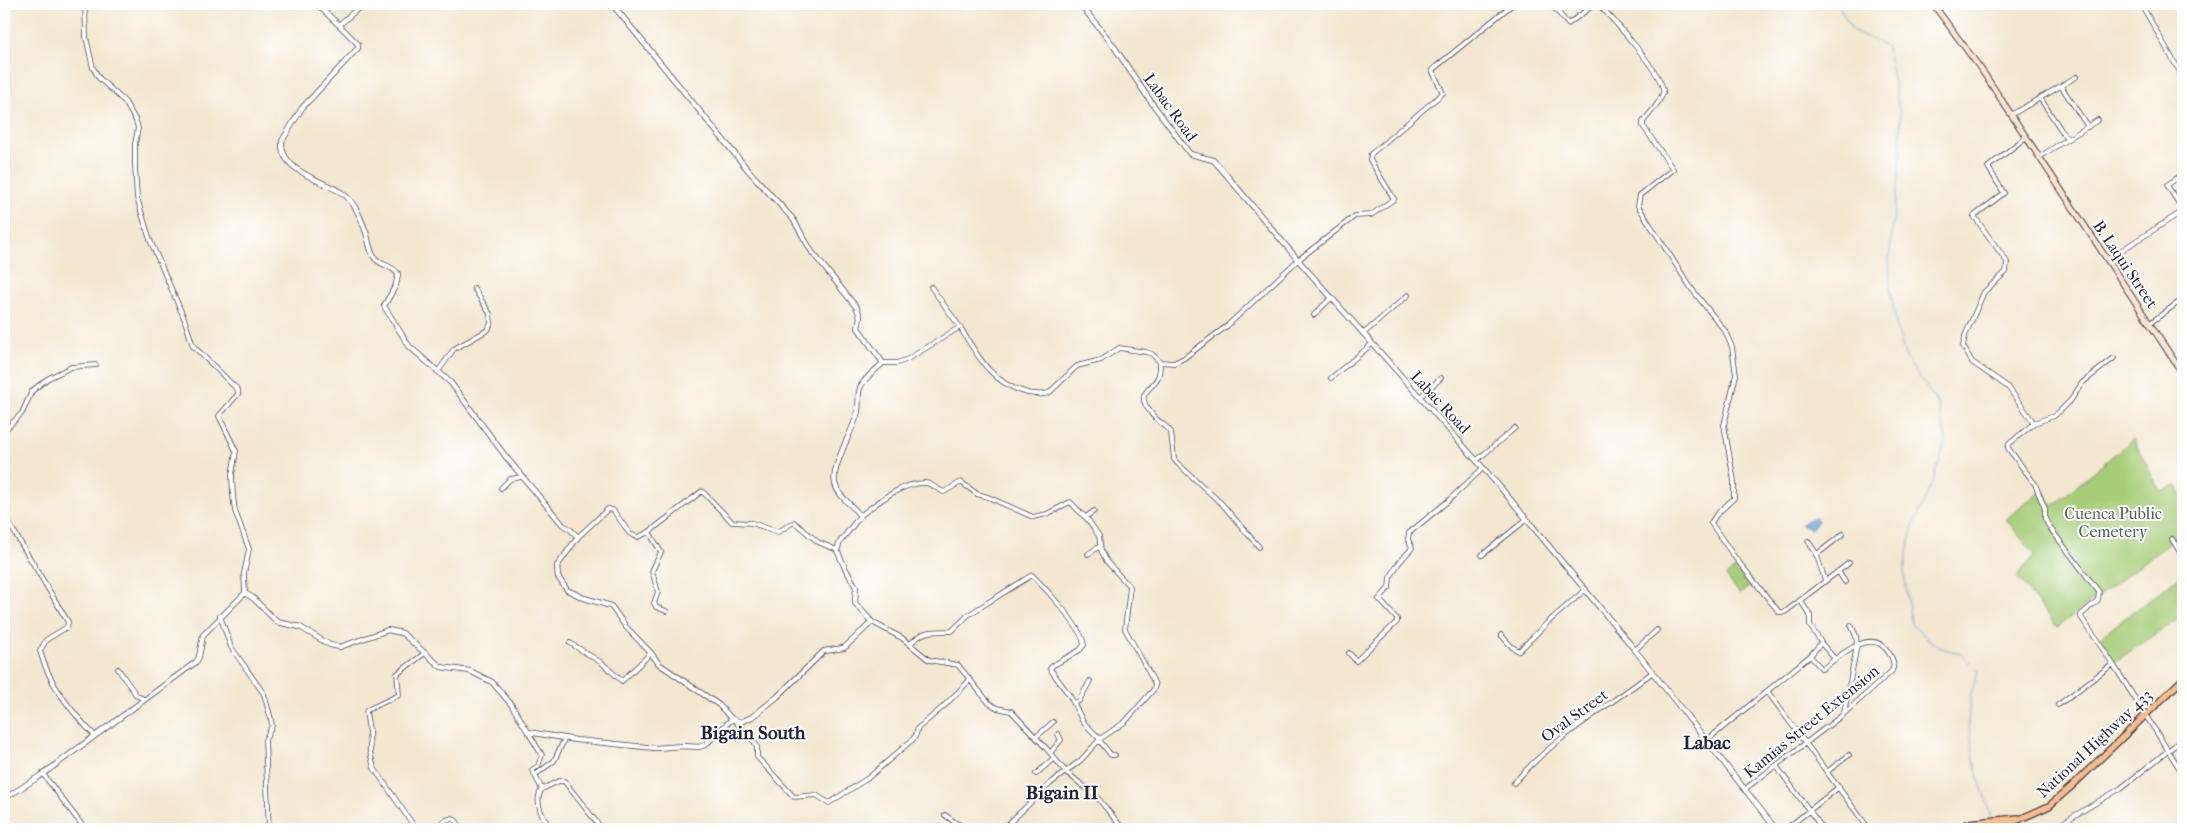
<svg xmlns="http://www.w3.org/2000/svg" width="2187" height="833" viewBox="0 0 2187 833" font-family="'IM FELL French Canon',serif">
<rect width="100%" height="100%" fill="#fff"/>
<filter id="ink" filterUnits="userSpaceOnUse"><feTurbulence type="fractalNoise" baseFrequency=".02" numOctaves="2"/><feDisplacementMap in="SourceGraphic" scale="10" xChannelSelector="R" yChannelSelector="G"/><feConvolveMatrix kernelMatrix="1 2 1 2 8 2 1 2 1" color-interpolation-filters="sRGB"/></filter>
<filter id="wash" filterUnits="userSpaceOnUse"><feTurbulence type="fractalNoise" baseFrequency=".0096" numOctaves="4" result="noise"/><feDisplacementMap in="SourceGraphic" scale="20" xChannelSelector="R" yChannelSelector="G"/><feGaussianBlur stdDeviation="1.12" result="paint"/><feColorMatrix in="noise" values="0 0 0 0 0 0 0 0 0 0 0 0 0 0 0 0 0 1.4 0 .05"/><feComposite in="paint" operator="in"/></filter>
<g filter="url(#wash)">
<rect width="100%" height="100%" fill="#f3e7cf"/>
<path fill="#a6cd77" stroke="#647859" d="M2133,439L2160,491L2176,485L2183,498V533L2057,627L2017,577L2034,555L2006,519L2043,490L2053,506Z
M1735,569L1749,587L1740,594L1726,576Z
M2183,574V616L2114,662L2099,638Z"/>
<path fill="#68a5d9" stroke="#45648a" d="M1811,518H1816L1818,521L1812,529L1802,526L1801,524Z"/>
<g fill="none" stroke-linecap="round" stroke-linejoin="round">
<path stroke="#68a5d9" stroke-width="1" d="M1838,4L1852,30L1887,47L1900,114L1901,154L1889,259L1890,288L1897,328L1906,358L1938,404L1946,440L1933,482L1912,529L1904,571L1911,624L1938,647L1961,654L1978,671L1970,698L1968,721L1976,770L1992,819"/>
</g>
</g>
<g filter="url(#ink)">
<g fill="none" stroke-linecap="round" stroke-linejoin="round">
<defs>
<path id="minor" d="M85,4L86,37L93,68L99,78L125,102L136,121L138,128L135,144V166L137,198L150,240L184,318L193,346L238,390V394L219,416L236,451L232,475L233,496L235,511L249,549L244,574L245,593
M1551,4L1568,24L1595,4
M1598,4C1610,16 1667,78 1663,93C1660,103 1649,114 1643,122V126L1673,169L1640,195L1638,206L1691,288L1725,331L1732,347L1736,375L1724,425L1734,481V498L1716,515L1711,523L1733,555L1779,612H1785L1849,563
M2141,4L2180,72L2181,87L2183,91
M2061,86L2088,127
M2040,98L2067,139
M2011,115L2076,77
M2026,137L1988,167L2004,193L1974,216L2007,262L2006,272L1984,292L1965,336L1963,346L1972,362L2008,387L2034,423L2009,444L2008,448L2035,484L2045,509V519L2050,528L2099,592L2098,600L2081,615V617L2113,664L2183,774
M2039,157L2098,120
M2183,174L2167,185L2183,210
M2108,259L2183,211
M931,287L960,327
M1314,315L1331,298
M2150,323L2183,299
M1363,334L1408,295
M1160,362C1160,366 1160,373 1158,377C1151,392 1134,392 1151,413C1156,421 1165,424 1171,432L1174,459L1176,462L1222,504L1259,547
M883,363H897L908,359L960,327C978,357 992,384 1028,393C1035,394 1044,396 1050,392L1077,366L1101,360L1119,348L1146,352L1152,354L1160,362L1174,363L1184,358L1227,326L1298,260L1355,216L1371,215L1394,199L1370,160L1371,154L1443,93L1432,70L1513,4
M439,370L454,349L488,330L491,323L490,314L474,288
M1331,378L1372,344
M1420,397L1441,378
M2034,423L2054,416L2060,411L2071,400L2082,383L2114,358
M4,431L22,413L32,391L47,379L71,367L96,365
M1477,460L1515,428
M501,488L510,479L522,477
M4,515L68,622L67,627L46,640L40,651C49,684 71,711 94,735
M860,516C878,502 902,482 926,483C932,484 938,490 944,492L961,482L977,494L988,497L1033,517L1047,514L1070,502L1088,520L1099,536L1101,550L1107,562L1130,587L1125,629L1153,680L1155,685L1154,689L1125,722L1100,739L1081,760L1051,783L1003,829
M1086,517L1094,511
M649,532L661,552L652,571L658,592L654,603L656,607L666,611
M578,537L608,509L613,510L630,534L638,537L649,532L702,491L732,522L752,523L778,532L794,522L818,542L837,550
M2172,539L2183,557
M1808,541L1816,553L1825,580
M1088,554L1100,546
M1482,555L1527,519
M1816,555L1843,534
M1838,571L1845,582
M220,616L231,647L264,694L271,719L272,726L265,740L269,829
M872,622L902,638L929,660L958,665L989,703L997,708L1011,711L1046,748L1066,772L1097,797L1123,829
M1501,635L1512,647L1519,651L1547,623L1586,589
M570,643L602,663L622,681L651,653
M1821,643L1835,659
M910,644C926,628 932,632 952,631L968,615L1032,575C1045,588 1082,627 1084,645L1080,650L1052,666L1050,669L1070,696L1083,722L1100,739
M1635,650L1657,630
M1349,653L1356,661L1397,622V619L1379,599L1389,588L1390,578L1398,564L1412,548L1408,539L1409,533L1448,501L1483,468
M118,669L137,696L144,699
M1767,691L1869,829
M1074,703L1079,701L1090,681
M2058,705L2113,664
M1844,713L1857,645L1856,636L1851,625
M736,722L755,743L757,747V757L794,797L816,795L829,803L868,778L911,741L915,737L918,728L943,707L970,680
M528,732L542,755L538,766L532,770L542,789C533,802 543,818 551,829
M1036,737L1053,722
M1099,740L1111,755H1115
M1706,741L1810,656L1821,643L1819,639L1810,626V615L1800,600
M1050,753L1061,740L1058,734
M1777,767L1823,829
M1828,771L1849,755
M43,774L85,829
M1036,774L1054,758
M535,775L554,761L565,738
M1514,783C1553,738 1606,708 1653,672
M542,789L559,781H564L602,829
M1745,789L1840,717L1892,671C1895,664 1893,659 1889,653C1872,625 1840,656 1822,669L1810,656
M945,815L956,823L972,829
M416,829L374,768L370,752L369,730L366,712L367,710L399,695L397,674L425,653
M433,829L446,820L453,818L458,823L459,829
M541,829L547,824
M1786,829L1839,787
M2052,829L2121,788L2183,739"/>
<path id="tertiary" d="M317,4L339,25L363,4
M1080,4L1113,45L1149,99L1190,154L1213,160L1218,165L1298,260L1500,487L1635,650L1776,829
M339,25L358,44V48L302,108L282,141C279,171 322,180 342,193C355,201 362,221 367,235C369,243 370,251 374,257C380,266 393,265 398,274L396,285L384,306L409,346L451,383L506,457L563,525L570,529L578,537L557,566L558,577L567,590L584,598L611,606L626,627L651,653L659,664L719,705L732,719
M4,799L43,774L196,662L199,657L203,635L245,593L253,598L277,622L300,627L330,645L340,647L388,630L402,633L441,667L470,671L492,682L511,704L528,732L576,740L655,748L684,746L699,747L705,745L732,719L741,722L752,717L777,697L824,651L844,648L872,622L855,603L856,587L844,566L837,550L840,542L860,516C853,505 837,496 835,483C831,467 852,432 857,415C860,406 857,396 860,388C863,379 876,370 883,363L858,328L860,317L857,308L812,252L793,219L748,170L612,4"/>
<path id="secondary" d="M1933,4L1983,72L2183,374"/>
<path id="primary" d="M1957,829L1968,823L2018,818
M1965,829L2011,823L2049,806L2072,786L2183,679"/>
</defs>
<use href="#minor" stroke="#414051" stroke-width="5.5"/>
<use href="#tertiary" stroke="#414051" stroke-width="6"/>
<use href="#secondary" stroke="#414051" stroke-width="7"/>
<use href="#primary" stroke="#414051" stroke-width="8"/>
<use href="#minor" stroke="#fff" stroke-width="4"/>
<use href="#tertiary" stroke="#fff" stroke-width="4.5"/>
<use href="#secondary" stroke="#fde4d0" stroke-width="5"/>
<use href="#primary" stroke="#f9bc8a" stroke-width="5.5"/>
</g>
</g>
<g text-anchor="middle" stroke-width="4" stroke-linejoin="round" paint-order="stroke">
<g font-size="16" fill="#22223b" stroke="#fff">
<text transform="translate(1171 107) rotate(54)" y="6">Labac Road</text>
<text transform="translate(2126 264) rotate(56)" y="6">B. Laqui Street</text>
<text transform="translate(1441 402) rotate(47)" y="6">Labac Road</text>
<text transform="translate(1574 715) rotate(-36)" y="6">Oval Street</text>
<text transform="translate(1811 721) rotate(-39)" y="6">Kamias Street Extension</text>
<text transform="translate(2094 743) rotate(-43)" y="6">National Highway 433</text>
</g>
<g font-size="16" fill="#505e50" stroke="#fff">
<text x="2113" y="519">Cuenca Public<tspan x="2113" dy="18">Cemetery</tspan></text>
</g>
<g font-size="19" font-weight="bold" fill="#22223b" stroke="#fff">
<text x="753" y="739">Bigain South</text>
<text x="1707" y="749">Labac</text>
<text x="1062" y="799">Bigain II</text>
</g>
</g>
<rect width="2187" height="833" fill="none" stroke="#fff" stroke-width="20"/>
</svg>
